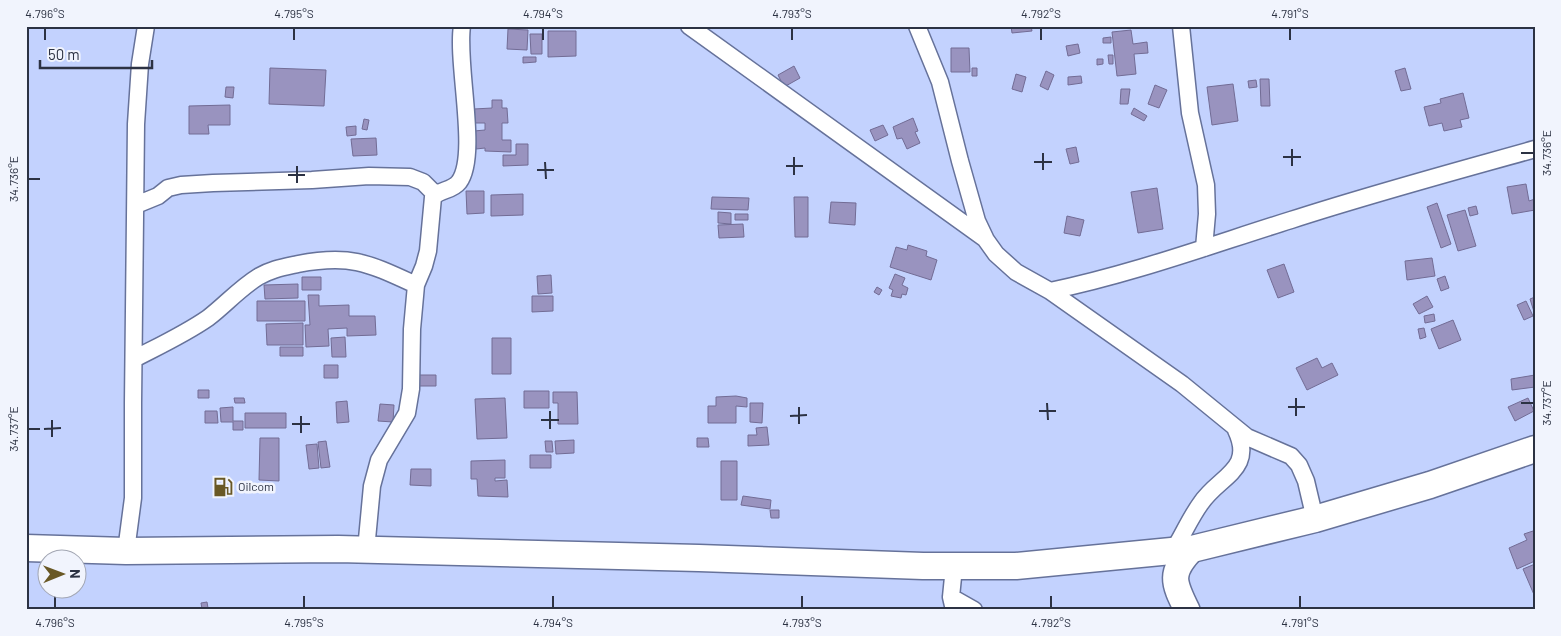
<svg xmlns="http://www.w3.org/2000/svg" width="1561" height="636" viewBox="0 0 1561 636" font-family="Barlow,sans-serif">
<rect width="100%" height="100%" fill="#c3d2fe"/>
<path fill="#9993bf" stroke="#726c95" d="M1011,26H1031L1032,31L1012,33Z
M508,29L528,30L527,50L507,49Z
M1131,30L1133,44L1147,42L1148,53L1134,54L1136,74L1117,76L1112,32Z
M548,31H576V56L548,57Z
M530,34H542V54H531Z
M1111,37V43H1103V38Z
M1078,44L1080,53L1068,56L1066,46Z
M951,48H969L970,72H951Z
M1108,55H1113V64H1109Z
M523,57H536V62L523,63Z
M1097,59H1103V64L1097,65Z
M794,66L800,78L784,87L778,75Z
M270,68L326,70L324,106L269,104Z
M972,68H977V76H972Z
M1405,68L1411,89L1401,91L1395,71Z
M1046,71L1054,75L1048,90L1040,86Z
M1016,74L1026,77L1022,92L1012,89Z
M1081,76L1082,83L1068,85V77Z
M1260,79H1269L1270,106H1261Z
M1256,80L1257,87L1249,88L1248,81Z
M1233,84L1238,121L1212,125L1207,87Z
M1155,85L1167,90L1159,108L1148,104Z
M226,87H234L233,98L225,97Z
M1121,89H1130L1128,104H1120Z
M1463,93L1469,118L1460,120L1462,127L1444,131L1442,123L1429,126L1424,107L1441,103L1440,99Z
M492,100H502V108H507L508,123H502V140H511V152L485,151V148L476,149L474,131L485,130V123H475L474,109L492,108Z
M230,105V125H208L209,134H189V106Z
M1134,108L1147,116L1144,121L1131,114Z
M913,118L918,131L915,132L920,143L907,149L902,138L897,139L893,127Z
M364,119L369,120L367,130L362,129Z
M883,125L888,135L875,141L870,130Z
M356,126V135L347,136L346,127Z
M376,138L377,155L353,156L351,139Z
M516,144H528V165L503,166V155H516Z
M1076,147L1079,162L1070,164L1066,149Z
M1526,184L1529,201L1535,199V210L1512,214L1507,187Z
M1157,188L1163,229L1138,233L1131,192Z
M466,191H484V213L467,214Z
M523,194V215L491,216V195Z
M712,197L749,198L748,210L711,209Z
M794,197H808V237H795Z
M831,202L856,203L855,225L829,223Z
M1437,203L1451,244L1441,248L1427,207Z
M1476,206L1478,214L1470,216L1468,208Z
M1465,210L1476,246L1458,251L1447,215Z
M718,212L731,213V224L718,223Z
M735,214H748V220H735Z
M1067,216L1084,220L1080,236L1064,233Z
M743,224L744,237L719,238L718,225Z
M908,245L927,251L926,256L937,260L931,280L890,267L896,247L907,250Z
M1432,258L1435,276L1407,280L1405,261Z
M1284,264L1294,292L1278,298L1267,270Z
M895,274L905,278L902,285L908,288L906,295L902,294L901,298L891,296L893,290L889,288Z
M551,275L552,293L538,294L537,276Z
M1445,276L1449,288L1441,291L1437,279Z
M302,277H321V290H302Z
M298,284V298L265,299L264,285Z
M877,287L882,290L879,295L874,292Z
M308,295H319V306L349,305V316H375L376,335L347,336V328L328,329L329,346L306,347L305,325H310Z
M532,296H553V311L532,312Z
M1427,296L1433,307L1419,314L1413,304Z
M1535,297V315L1530,299Z
M257,301H305V321H257Z
M1526,301L1533,316L1524,320L1517,305Z
M1434,314L1435,321L1425,323L1424,316Z
M1453,320L1461,340L1439,349L1431,329Z
M303,323V345H267L266,324Z
M1424,328L1426,337L1420,339L1418,329Z
M345,337L346,357H332L331,338Z
M492,338H511V374H492Z
M280,347H303V356H280Z
M1317,358L1322,368L1332,363L1338,375L1307,390L1296,368Z
M324,365H338V378H324Z
M419,375H436V386H419Z
M1535,375V387L1512,390L1511,379Z
M198,390H209V398H198Z
M524,391H549V408H524Z
M553,392H577L578,424H558V403H553Z
M736,396L747,398V407L736,406V423H708V406H716V397Z
M234,398H244L245,403H235Z
M505,398L507,438L477,439L475,399Z
M1528,398L1534,411L1515,421L1508,407Z
M347,401L349,422L337,423L336,402Z
M750,403H763L762,423L750,422Z
M380,404L394,405L393,422L378,421Z
M233,407V421H243V430H233V422H221L220,408Z
M205,411H217L218,423H205Z
M245,413H286V428H245Z
M767,427L769,445L748,446V435H757L756,428Z
M260,438H279V481L259,480Z
M697,438H708L709,447H697Z
M574,440V453L556,454L555,441Z
M326,441L330,467L321,468L318,442Z
M545,441H552L553,452H546Z
M317,444L319,468L309,469L306,445Z
M530,455H551V468H530Z
M505,460V478H495V481L507,480L508,497L478,496L477,479H471V461Z
M721,461H737V500H721Z
M411,469H431V486L410,485Z
M743,496L771,500L770,509L741,505Z
M770,510H779V518H771Z
M1533,531L1535,535V561L1517,569L1509,548L1527,540L1524,534Z
M1535,564V597L1523,569Z
M207,602L208,608L202,609L201,603Z"/>
<g fill="none" stroke-linecap="round" stroke-linejoin="round">
<defs>
<path id="minor" d="M689,26L984,238
M917,26L940,82L960,161L977,221L986,240L996,254L1016,272L1050,291L1182,384L1247,437L1291,456L1299,465L1306,481L1315,519
M1181,26L1190,113L1206,185L1207,214L1204,248
M136,205L158,196L168,188L181,185L213,183L312,180L369,176L410,177L423,182L432,191L437,193
M1050,291C1132,274 1211,245 1291,220C1371,194 1453,172 1535,149
M134,359C159,346 185,334 208,318C225,305 240,288 258,277C271,269 284,267 298,264C351,254 368,263 416,285
M366,550L372,486L379,460L407,413L411,389L412,329L416,285L424,266L428,251L433,197C441,189 452,191 459,182C479,155 456,64 462,26
M126,551L133,498V403L136,124L140,64L146,26
M1173,551C1183,535 1190,518 1201,503C1219,476 1255,470 1236,430
M951,597L974,610
M954,610L951,597L954,567"/>
<path id="primary" d="M1187,610C1173,582 1169,573 1192,549"/>
<path id="trunk" d="M26,548L126,551L338,549L699,558L923,566H1016L1192,549L1315,519L1430,485L1535,449"/>
</defs>
<use href="#minor" stroke="#66729a" stroke-width="19"/>
<use href="#primary" stroke="#66729a" stroke-width="28"/>
<use href="#trunk" stroke="#66729a" stroke-width="29"/>
<use href="#minor" stroke="#fff" stroke-width="16"/>
<use href="#primary" stroke="#fff" stroke-width="25"/>
<use href="#trunk" stroke="#fff" stroke-width="26"/>
</g>
<path fill="none" stroke="#2c3243" stroke-width="2" d="M45,28V40M294,28V40M543,28V40M792,28V40M1041,28V40M1290,28V40M1292,149V166M1043,153V170M1521,153H1534M794,157V175M1283,157H1301M545,162L546,179M1034,162H1052M297,166V183M786,166H803M537,170H554M288,175H305M28,179H40M1296,398V416M1047,403L1048,420M1521,403H1534M799,407V424M1288,407H1305M550,411V429M1039,411H1056M301,416V433M790,416L807,415M52,420V437M541,420H559M292,424H310M28,429H40M44,429L61,428M55,596V608M304,596V608M553,596V608M802,596V608M1051,596V608M1300,596V608"/>
<defs>
<symbol id="fuel-bare" viewBox="-9 -9 18 18"><path d="M-5.5-6h7V0h2V4h1.3V-2.5L3-4.5l.8-.8L6-3V5H2.5V1h-1V6h-7ZM-4.2-4.7v3.2H.2V-4.7Z" fill="#695825" stroke="#f1f4fd" stroke-width="2.5" paint-order="stroke"/></symbol>
</defs>
<g fill-rule="evenodd">
<use href="#fuel-bare" x="209" y="473" width="28" height="28"/>
</g>
<g text-anchor="middle" stroke-width="5" stroke-linejoin="round" paint-order="stroke">
<g font-size="12" fill="#2c3243" stroke="#f1f4fd" text-anchor="start">
<text x="238" y="491">Oilcom</text>
</g>
</g>
<rect width="1561" height="636" fill="none" stroke="#f1f4fd" stroke-width="55"/>
<g transform="translate(62 574) rotate(89)"><circle r="24" fill="#f1f4fd" stroke="#a2a6b3"/>
<path d="M0-4L9 19L0 12L-9 19Z" fill="#695825"/>
<text y="-8" font-size="14" font-weight="bold" text-anchor="middle" fill="#2c3243">N</text>
</g>
<path d="M40 60v8h112v-8" fill="none" stroke="#2c3243" stroke-width="2.5"/>
<text x="48" y="60" font-size="15" fill="#2c3243" stroke="#f1f4fd" stroke-width="4" paint-order="stroke">50 m</text>
<rect x="28" y="28" width="1506" height="580" fill="none" stroke="#2c3243" stroke-width="2"/>
<g font-size="12" text-anchor="middle" fill="#2c3243">
<text x="45" y="18">4.796°S</text>
<text x="294" y="18">4.795°S</text>
<text x="543" y="18">4.794°S</text>
<text x="792" y="18">4.793°S</text>
<text x="1041" y="18">4.792°S</text>
<text x="1290" y="18">4.791°S</text>
<text transform="translate(1547 153) rotate(-90)" y="4">34.736°E</text>
<text transform="translate(14 179) rotate(-90)" y="4">34.736°E</text>
<text transform="translate(1547 403) rotate(-90)" y="4">34.737°E</text>
<text transform="translate(14 429) rotate(-90)" y="4">34.737°E</text>
<text x="55" y="627">4.796°S</text>
<text x="304" y="627">4.795°S</text>
<text x="553" y="627">4.794°S</text>
<text x="802" y="627">4.793°S</text>
<text x="1051" y="627">4.792°S</text>
<text x="1300" y="627">4.791°S</text>
</g>
</svg>
